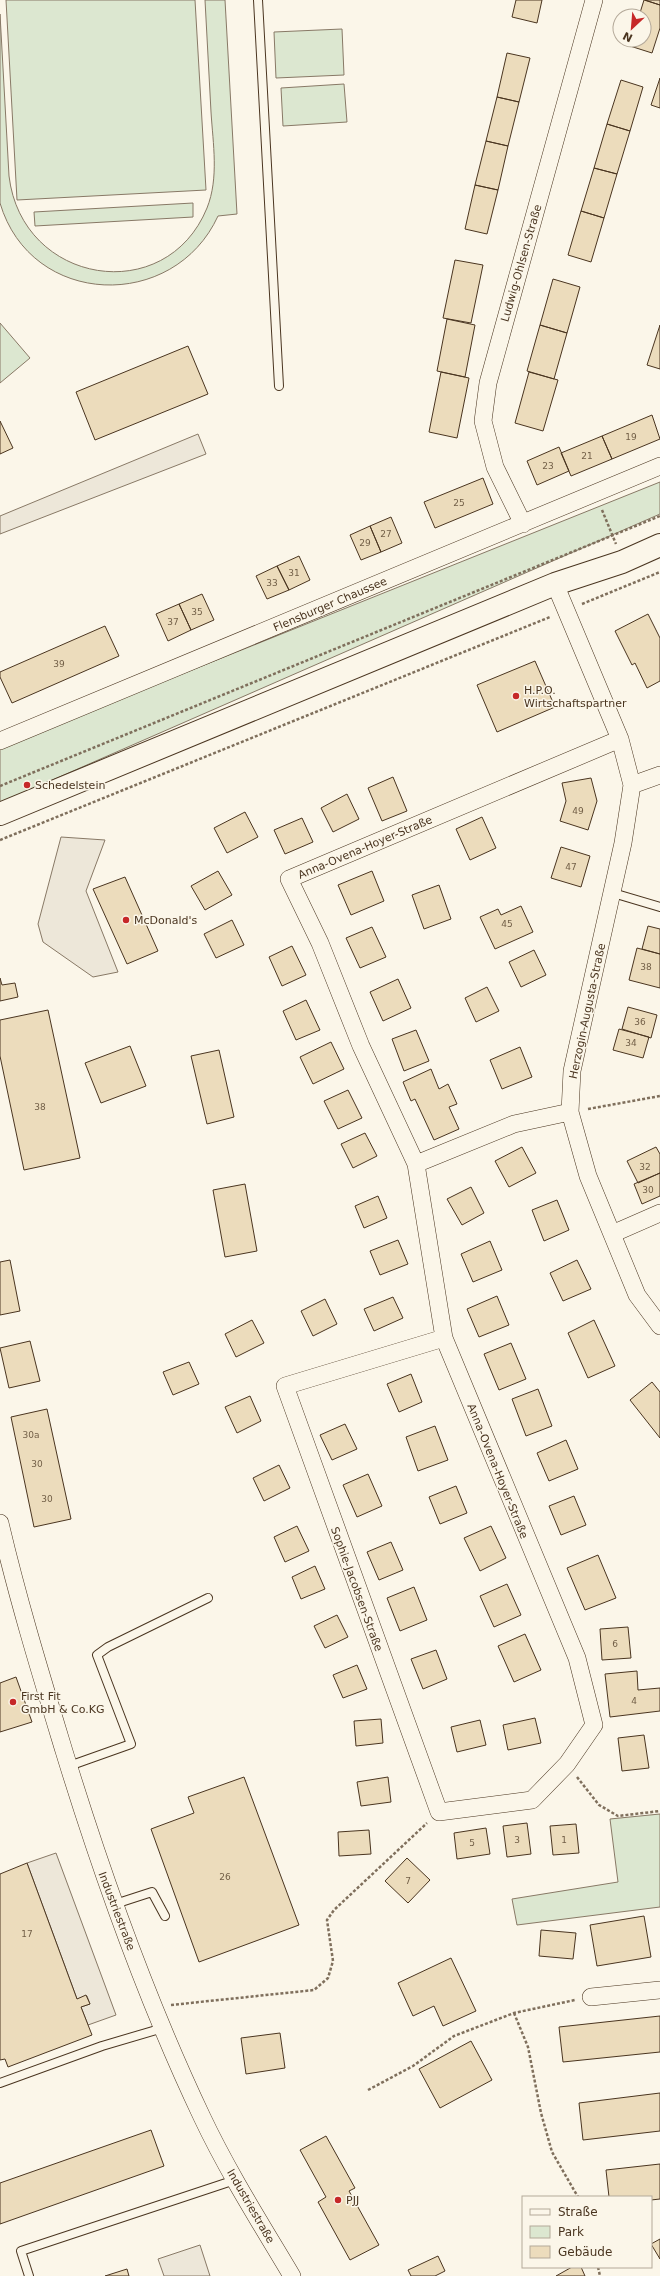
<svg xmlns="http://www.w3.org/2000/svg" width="660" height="2276" viewBox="0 0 660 2276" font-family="'DejaVu Sans',sans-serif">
<rect width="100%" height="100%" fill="#fbf6e9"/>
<path fill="#dce7d0" stroke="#887966" d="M6,0H195L206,190L17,200Z
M205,0H225L237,214L218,216C174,312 31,308 0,203V14L9,176C22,285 166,308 207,208C219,178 213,144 211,112C209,75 207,37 205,0Z
M342,29L344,75L276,78L274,32Z
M344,84L347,122L283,126L281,88Z
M193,203V217L35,226L34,212Z
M0,323L30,358L0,383Z
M660,482V514L0,803V747Z
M660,1814V1907L517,1925L512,1899L618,1882L610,1819Z"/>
<path fill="#ede7d9" stroke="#887966" d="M198,434L206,454L0,534V516Z
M61,837L105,840L86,891L118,972L93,977L43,942L38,924Z
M56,1853L116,2015L88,2025L81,2007L90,2004L87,1996L77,1999L27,1863Z
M200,2245L210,2276H164L158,2259Z"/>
<path fill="#ecdcbc" stroke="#4a3520" d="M516,0H542L537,23L512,17Z
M644,0L660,5V28L652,53L630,46L632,40H644V16H639Z
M645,0H660V5Z
M507,53L530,58L519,102L497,97Z
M660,78V108L651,105Z
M621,80L643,87L630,131L607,124Z
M497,97L519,102L508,146L486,141Z
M607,124L630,131L617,174L594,168Z
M486,141L508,146L498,190L475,185Z
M594,168L617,174L604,218L581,211Z
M475,185L498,190L487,234L465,229Z
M581,211L604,218L591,262L568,255Z
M455,260L483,265L471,323L443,318Z
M553,279L580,287L567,333L540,325Z
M447,319L475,325L465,377L437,371Z
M540,325L567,333L554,379L527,371Z
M660,325V369L647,365Z
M188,346L208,394L95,440L76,392Z
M441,372L469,378L457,438L429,432Z
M529,372L558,380L543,431L515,423Z
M652,415L660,439L612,459L602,436Z
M0,421L13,448L0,454Z
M602,436L612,459L571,476L561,453Z
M559,447L569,471L537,485L527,461Z
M483,478L493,504L435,528L424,502Z
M391,517L402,543L381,552L370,526Z
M370,526L381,552L361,560L350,535Z
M299,556L310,580L289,590L277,566Z
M277,566L289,590L267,599L256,576Z
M202,594L214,620L191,630L179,604Z
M179,604L191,630L168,641L156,614Z
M648,614L660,638V681L647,688L635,663L632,665L615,631Z
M105,626L119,656L12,703L0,677V672Z
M535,661L555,707L497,732L477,685Z
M393,777L407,811L382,821L368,788Z
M591,778L597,801L588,830L560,821L566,801L562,783Z
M347,794L359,819L333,832L321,808Z
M245,812L258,837L227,853L214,828Z
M482,817L496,848L470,860L456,829Z
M302,818L313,842L285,854L274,830Z
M561,847L590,856L581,887L551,878Z
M218,871L232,895L205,910L191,886Z
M372,871L384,901L351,915L338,885Z
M125,877L158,951L127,964L93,889Z
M439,885L451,919L424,929L412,895Z
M521,906L533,932L495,949L480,917L498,909L501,915Z
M232,920L244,945L216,958L204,934Z
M648,926L660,929V954L642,949Z
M372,927L386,957L360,968L346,938Z
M292,946L306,975L282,986L269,957Z
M637,948L660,954V988L629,980Z
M534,950L546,975L521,987L509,962Z
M0,978L2,985L15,983L18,997L0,1001Z
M398,979L411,1008L383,1021L370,992Z
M487,987L499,1011L476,1022L465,998Z
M306,1000L320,1030L296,1040L283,1011Z
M628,1007L657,1015L651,1038L622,1029Z
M48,1010L80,1158L24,1170L0,1056V1020Z
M619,1029L649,1037L643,1058L613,1050Z
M416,1030L429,1061L404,1071L392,1039Z
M331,1042L344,1069L313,1084L300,1057Z
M130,1046L146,1086L101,1103L85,1063Z
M520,1047L532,1077L502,1089L490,1060Z
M219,1050L234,1117L207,1124L191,1056Z
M431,1069L439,1089L448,1084L457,1104L449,1107L459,1129L434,1140L415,1099L411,1101L403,1082Z
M348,1090L362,1118L338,1129L324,1101Z
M365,1133L377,1156L353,1168L341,1144Z
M522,1147L536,1173L509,1187L495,1161Z
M656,1147L660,1154V1173L638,1183L627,1161Z
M660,1173V1196L642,1204L634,1184Z
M245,1184L257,1251L225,1257L213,1190Z
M471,1187L484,1213L462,1225L447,1199Z
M378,1196L387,1218L364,1228L355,1206Z
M557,1200L569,1230L544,1241L532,1210Z
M398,1240L408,1264L380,1275L370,1251Z
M490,1241L502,1270L473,1282L461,1254Z
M10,1260L20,1311L0,1315V1262Z
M577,1260L591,1289L563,1301L550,1273Z
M497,1296L509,1325L479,1337L467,1309Z
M393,1297L403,1318L374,1331L364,1309Z
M325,1299L337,1324L313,1336L301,1311Z
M252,1320L264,1343L236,1357L225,1334Z
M594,1320L615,1366L588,1378L568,1333Z
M30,1341L40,1381L9,1388L0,1348Z
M511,1343L526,1379L499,1390L484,1354Z
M189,1362L199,1384L173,1395L163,1372Z
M411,1374L422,1402L399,1412L387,1384Z
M652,1382L660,1392V1438L630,1400Z
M538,1389L552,1426L526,1436L512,1399Z
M250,1396L261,1421L237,1433L225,1407Z
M47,1409L71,1519L34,1527L11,1417Z
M345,1424L357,1449L332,1460L320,1435Z
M435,1426L448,1460L418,1471L406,1437Z
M566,1440L578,1469L549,1481L537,1453Z
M279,1465L290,1488L264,1501L253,1478Z
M368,1474L382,1506L357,1517L343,1485Z
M456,1486L467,1513L440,1524L429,1497Z
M574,1496L586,1525L561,1535L549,1506Z
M297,1526L309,1551L285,1562L274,1537Z
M491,1526L506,1558L480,1571L464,1538Z
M391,1542L403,1570L379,1580L367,1552Z
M598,1555L616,1598L585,1610L567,1568Z
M315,1566L325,1589L301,1599L292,1577Z
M507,1584L521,1615L494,1627L480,1596Z
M414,1587L427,1620L400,1631L387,1598Z
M337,1615L348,1637L325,1648L314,1626Z
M628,1627L631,1658L602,1660L600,1629Z
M525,1634L541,1670L514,1682L498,1646Z
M436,1650L447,1679L423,1689L411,1659Z
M357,1665L367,1689L343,1698L333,1675Z
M637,1671L638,1690L660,1688V1711L610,1717L605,1674Z
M16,1677L32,1722L0,1732V1683Z
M535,1718L541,1743L508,1750L503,1725Z
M381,1719L383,1743L356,1746L354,1721Z
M480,1720L486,1745L457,1752L451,1727Z
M644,1735L649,1768L622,1771L618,1738Z
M244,1777L299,1925L199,1962L151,1829L194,1813L188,1797Z
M388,1777L391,1802L361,1806L357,1782Z
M527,1823L531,1854L507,1857L503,1826Z
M576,1824L579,1853L553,1855L550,1826Z
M486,1828L490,1854L457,1859L454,1833Z
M369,1830L371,1854L339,1856L338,1832Z
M407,1858L430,1880L408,1903L385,1881Z
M27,1863L77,1999L86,1995L90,2004L81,2007L92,2035L8,2067L5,2059L0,2060V1874Z
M644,1916L651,1957L597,1966L590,1925Z
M541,1930L576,1933L573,1959L539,1956Z
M451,1958L476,2011L443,2026L434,2006L413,2016L398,1983Z
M660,2016V2052L563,2062L559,2027Z
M280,2033L285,2068L246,2074L241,2038Z
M471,2041L492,2080L440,2108L419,2069Z
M660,2093V2131L583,2140L579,2103Z
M151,2130L164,2166L0,2224V2183Z
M326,2136L355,2188L349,2191L379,2245L350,2260L318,2202L326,2197L300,2150Z
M660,2164V2199L651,2200V2197H609L606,2170Z
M660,2239V2259L651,2244Z
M438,2256L445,2271L435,2276H411L408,2270Z
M572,2267H581L585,2276H556Z
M127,2269L129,2276H105Z"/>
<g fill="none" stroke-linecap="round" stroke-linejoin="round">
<defs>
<path id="lane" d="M258,0L279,386
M613,893L660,907
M69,1766L131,1744L97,1655L108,1647L208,1598
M115,1904L152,1892L165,1916
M0,2083L102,2046L163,2028
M29,2276L21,2251L235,2180"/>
<path id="street" d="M523,524L495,467L483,421L488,383L594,0
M555,584L620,739L632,785L623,843L572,1071L570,1112L588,1176L637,1295L660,1326
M0,741L660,466
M632,785L660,775
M416,1164L514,1124L570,1112
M612,1234L660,1213
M444,1338L285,1386L439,1812L532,1800L567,1764L594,1725L577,1658L444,1338L416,1164L361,1046L320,943L289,879L620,739
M0,1523C18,1600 41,1675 64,1751C102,1875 146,1999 202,2117C228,2172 261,2224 292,2276
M591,1997L660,1990"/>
<path id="secondary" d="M0,814L555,584L622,562L660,545"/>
</defs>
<use href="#lane" stroke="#4a3520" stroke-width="10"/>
<use href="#street" stroke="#4a3520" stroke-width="18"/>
<use href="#secondary" stroke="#4a3520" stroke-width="24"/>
<path stroke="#7f6f5c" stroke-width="2.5" stroke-dasharray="3 2" stroke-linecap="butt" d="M602,510L616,544
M582,604L660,572
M0,786L660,516
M0,840L550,617
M588,1109L660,1096
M577,1777L599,1805L618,1816L660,1811
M171,2005L314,1990L328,1978L333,1961L327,1920L334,1910L427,1823
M514,2013L528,2047L541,2113L552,2152L578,2197
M368,2090L413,2066L454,2036L514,2013L575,2000
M598,2267L600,2276"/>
<use href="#lane" stroke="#fbf6e9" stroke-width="8"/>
<use href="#street" stroke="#fbf6e9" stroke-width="17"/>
<use href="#secondary" stroke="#fbf6e9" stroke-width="22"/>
</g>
<g fill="#c62828" stroke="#fbf6e9" stroke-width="1.5">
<circle cx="516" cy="696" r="4"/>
<circle cx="27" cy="785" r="4"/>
<circle cx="126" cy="920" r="4"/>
<circle cx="13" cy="1702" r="4"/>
<circle cx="338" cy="2200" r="4"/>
</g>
<g text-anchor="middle" stroke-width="3" stroke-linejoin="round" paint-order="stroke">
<g font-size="9" fill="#725f47">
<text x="631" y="440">19</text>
<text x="587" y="459">21</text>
<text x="548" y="469">23</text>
<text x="459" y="506">25</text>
<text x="386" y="537">27</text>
<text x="365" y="546">29</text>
<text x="294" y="576">31</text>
<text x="272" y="586">33</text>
<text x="197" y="615">35</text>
<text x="173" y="625">37</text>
<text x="59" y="667">39</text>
<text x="578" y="814">49</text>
<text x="571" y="870">47</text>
<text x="507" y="927">45</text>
<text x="646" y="970">38</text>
<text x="640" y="1025">36</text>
<text x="631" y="1046">34</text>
<text x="40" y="1110">38</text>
<text x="645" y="1170">32</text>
<text x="648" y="1193">30</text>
<text x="31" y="1438">30a</text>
<text x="37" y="1467">30</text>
<text x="47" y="1502">30</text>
<text x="615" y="1647">6</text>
<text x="634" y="1704">4</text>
<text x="517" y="1843">3</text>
<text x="564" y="1843">1</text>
<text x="472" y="1846">5</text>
<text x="225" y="1880">26</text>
<text x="408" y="1884">7</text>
<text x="27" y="1937">17</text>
</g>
<g font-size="11" fill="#4a3520" stroke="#fbf6e9">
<text transform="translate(521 263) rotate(-74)" y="4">Ludwig-Ohlsen-Straße</text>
<text transform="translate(330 604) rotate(-23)" y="4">Flensburger Chaussee</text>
<text transform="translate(365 847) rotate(-23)" y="4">Anna-Ovena-Hoyer-Straße</text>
<text transform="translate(587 1011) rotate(-78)" y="4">Herzogin-Augusta-Straße</text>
<text transform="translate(498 1471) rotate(68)" y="4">Anna-Ovena-Hoyer-Straße</text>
<text transform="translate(357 1589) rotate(70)" y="4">Sophie-Jacobsen-Straße</text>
<text transform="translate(117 1911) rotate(69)" y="4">Industriestraße</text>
<text transform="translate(251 2206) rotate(60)" y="4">Industriestraße</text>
</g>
<g font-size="11" fill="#4a3520" stroke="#fbf6e9" text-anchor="start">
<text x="524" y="694">H.P.O.<tspan x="524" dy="13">Wirtschaftspartner</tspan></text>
<text x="35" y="789">Schedelstein</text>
<text x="134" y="924">McDonald's</text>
<text x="21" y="1700">First Fit<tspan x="21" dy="13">GmbH &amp; Co.KG</tspan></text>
<text x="346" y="2204">PJJ</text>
</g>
</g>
<rect x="522" y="2196" width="130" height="72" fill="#fbf6e9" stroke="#b4a999"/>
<rect x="530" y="2209" width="20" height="6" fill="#fbf6e9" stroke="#b4a999"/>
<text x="558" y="2216" font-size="12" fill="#4a3520">Straße</text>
<rect x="530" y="2226" width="20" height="12" fill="#dce7d0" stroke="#b4a999"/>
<text x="558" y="2236" font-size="12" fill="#4a3520">Park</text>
<rect x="530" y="2246" width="20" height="12" fill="#ecdcbc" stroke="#b4a999"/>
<text x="558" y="2256" font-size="12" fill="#4a3520">Gebäude</text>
<g transform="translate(632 28) rotate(206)"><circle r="19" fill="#fbf6e9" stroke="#b4a999"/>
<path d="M0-3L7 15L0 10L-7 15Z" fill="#c62828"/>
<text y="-6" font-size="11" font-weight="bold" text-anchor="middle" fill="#4a3520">N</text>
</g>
</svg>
